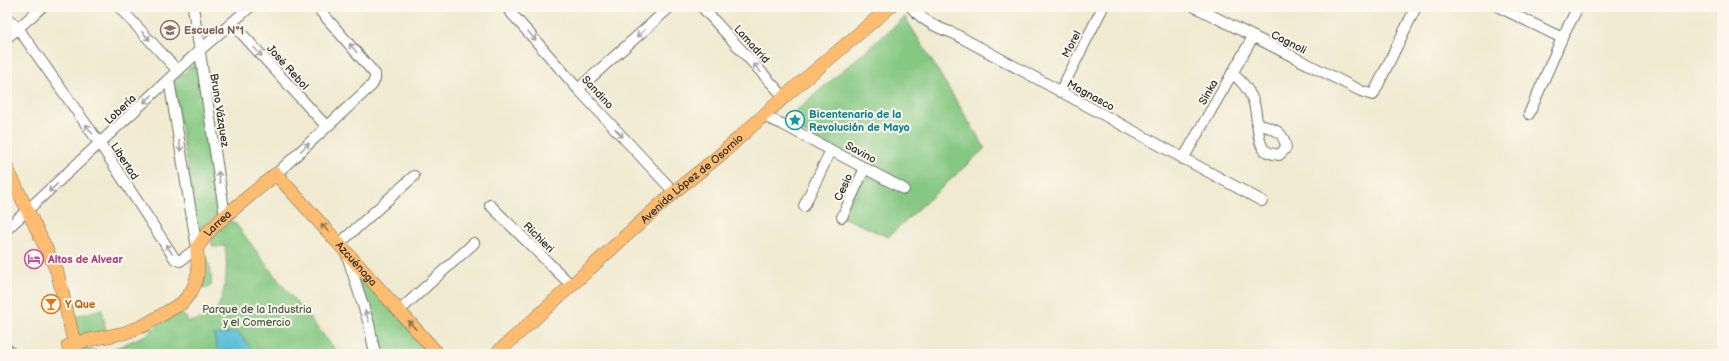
<svg xmlns="http://www.w3.org/2000/svg" width="1729" height="361" viewBox="0 0 1729 361" font-family="'Balsamiq Sans',sans-serif">
<rect width="100%" height="100%" fill="#fbf7ec"/>
<filter id="ink" filterUnits="userSpaceOnUse"><feTurbulence type="fractalNoise" baseFrequency=".025" numOctaves="2"/><feDisplacementMap in="SourceGraphic" scale="8" xChannelSelector="R" yChannelSelector="G"/><feConvolveMatrix kernelMatrix="1 2 1 2 8 2 1 2 1" color-interpolation-filters="sRGB"/></filter>
<filter id="wash" filterUnits="userSpaceOnUse"><feTurbulence type="fractalNoise" baseFrequency=".012" numOctaves="4" result="noise"/><feDisplacementMap in="SourceGraphic" scale="16" xChannelSelector="R" yChannelSelector="G"/><feGaussianBlur stdDeviation="0.9" result="paint"/><feColorMatrix in="noise" values="0 0 0 0 0 0 0 0 0 0 0 0 0 0 0 0 0 1.4 0 .05"/><feComposite in="paint" operator="in"/></filter>
<g filter="url(#wash)">
<rect width="100%" height="100%" fill="#f0ead0"/>
<path fill="#85c882" stroke="#587a56" d="M905,17L985,148L888,237L842,217L865,168L784,121Z
M197,62L222,215L199,235L173,82Z
M227,219L236,224L274,275L339,354H81L82,348L86,344L88,350L107,352L150,333L152,329L179,312L186,317L188,322C196,320 208,319 214,312C227,297 228,265 225,246L214,247L212,245L211,240Z
M207,257C210,267 212,276 211,286L205,289L201,285Z
M351,262L432,354H379Z
M102,309L106,332L79,338L73,317Z"/>
<path fill="#57bbd5" stroke="#417380" d="M238,332L256,354H219L214,335Z"/>
</g>
<g filter="url(#ink)">
<g fill="none" stroke-linecap="round" stroke-linejoin="round">
<defs>
<path id="minor" d="M119,7L178,71
M193,7L225,216
M506,7L578,89L674,192
M702,7L784,97
M911,7C922,20 937,28 953,33L1262,201
M1195,7L1361,91L1373,95L1416,7
M1499,7L1562,38
M7,18L18,28L100,144L175,259L180,261L197,248L169,80
M232,23L327,127
M7,38L42,7
M1232,73C1241,81 1248,88 1253,100C1258,113 1256,137 1263,148C1267,154 1274,154 1279,155L1286,148C1284,130 1273,129 1258,124
M578,89L670,7
M1060,92L1103,7
M1529,114L1562,38L1578,7
M763,116L782,124L904,189
M1183,159L1253,37
M276,174L372,85L375,79V74L317,7
M490,205L571,285
M804,206L831,150
M842,217L865,168
M7,229L199,51L250,7
M340,243L414,176
M346,252L369,324L375,354
M399,311L474,243
M7,349L12,354"/>
<g id="major">
<path d="M7,168L57,271L77,354"/>
<path id="s1" d="M68,346L84,341L124,333L143,326L182,303L191,292L195,284L198,272L197,248L208,232L225,216L276,174L438,354"/>
<path id="s2" d="M496,354L674,192L719,156L784,97L890,7"/>
</g>
</defs>
<use href="#minor" stroke="#706e65" stroke-width="12"/>
<use href="#major" stroke="#706e65" stroke-width="14"/>
<use href="#minor" stroke="#fff" stroke-width="10"/>
<use href="#major" stroke="#fdbc70" stroke-width="13"/>
</g>
<defs><path id="oneway-shaft" d="M-6 0H5M1.5-3L5.5 0L1.5 3" fill="none" stroke-width="1.6" stroke-linecap="round" stroke-linejoin="round"/></defs>
<g stroke="#a0a0a0">
<use href="#oneway-shaft" transform="translate(641 33) rotate(138)"/>
<use href="#oneway-shaft" transform="translate(146 36) rotate(47)"/>
<use href="#oneway-shaft" transform="translate(532 36) rotate(48)"/>
<use href="#oneway-shaft" transform="translate(353 48) rotate(-131)"/>
<use href="#oneway-shaft" transform="translate(258 52) rotate(48)"/>
<use href="#oneway-shaft" transform="translate(757 68) rotate(-132)"/>
<use href="#oneway-shaft" transform="translate(148 99) rotate(137)"/>
<use href="#oneway-shaft" transform="translate(89 129) rotate(-125)"/>
<use href="#oneway-shaft" transform="translate(619 133) rotate(47)"/>
<use href="#oneway-shaft" transform="translate(180 146) rotate(81)"/>
<use href="#oneway-shaft" transform="translate(305 147) rotate(-43)"/>
<use href="#oneway-shaft" transform="translate(219 177) rotate(-99)"/>
<use href="#oneway-shaft" transform="translate(53 188) rotate(137)"/>
<use href="#oneway-shaft" transform="translate(169 249) rotate(-123)"/>
<use href="#oneway-shaft" transform="translate(367 316) rotate(-109)"/>
</g>
<g stroke="#8a6c4a">
<use href="#oneway-shaft" transform="translate(325 228) rotate(-132)"/>
<use href="#oneway-shaft" transform="translate(412 325) rotate(-132)"/>
</g>
</g>
<defs>
<symbol id="school-ring" viewBox="-11 -11 22 22"><circle r="9.5" fill="#fbf7ec" stroke="#8d6e63" stroke-width="1.5"/><path d="M0-5L7-2L0 1L-7-2ZM-4 1L0 2.5L4 1V4Q0 6-4 4Z" fill="#8d6e63"/></symbol>
<symbol id="sight-ring" viewBox="-11 -11 22 22"><circle r="9.5" fill="#fbf7ec" stroke="#0f9aa8" stroke-width="1.5"/><path d="M0-6L1.8-2.2L6-1.7L2.9 1.2L3.7 5.4L0 3.3L-3.7 5.4L-2.9 1.2L-6-1.7L-1.8-2.2Z" fill="#0f9aa8"/></symbol>
<symbol id="hotel-ring" viewBox="-11 -11 22 22"><circle r="9.5" fill="#fbf7ec" stroke="#d1479c" stroke-width="1.5"/><path d="M-6-4.5h1.5V1H6V5H4.5V3h-9V5H-6ZM-4 0a1.8 1.8 0 1 1 3.6 0ZM.5 0V-2.5h3Q6-2.5 6 0Z" fill="#d1479c"/></symbol>
<symbol id="bar-ring" viewBox="-11 -11 22 22"><circle r="9.5" fill="#fbf7ec" stroke="#e8710a" stroke-width="1.5"/><path d="M-6-5H6L.8 .8V4.5H3.5V6h-7V4.5H-.8V.8Z" fill="#e8710a"/></symbol>
</defs>
<g fill-rule="evenodd">
<use href="#school-ring" x="159" y="19" width="22" height="22"/>
<use href="#sight-ring" x="784" y="109" width="22" height="22"/>
<use href="#hotel-ring" x="23" y="248" width="22" height="22"/>
<use href="#bar-ring" x="40" y="293" width="22" height="22"/>
</g>
<g text-anchor="middle" stroke-width="4" stroke-linejoin="round" paint-order="stroke">
<g font-size="11" font-weight="bold" fill="#785e54" stroke="#fbf7ec" text-anchor="start">
<text x="184" y="34">Escuela N°1</text>
</g>
<g font-size="11" fill="#2b2b2b" stroke="#fbf7ec">
<text transform="translate(1289 42) rotate(27)" y="4">Cagnoli</text>
<text transform="translate(752 44) rotate(48)" y="4">Lamadrid</text>
<text transform="translate(1071 44) rotate(-63)" y="4">Morel</text>
<text transform="translate(288 67) rotate(48)" y="4">José Rebol</text>
<text transform="translate(598 92) rotate(47)" y="4">Sandino</text>
<text transform="translate(1208 92) rotate(-60)" y="4">Sinka</text>
<text transform="translate(1091 95) rotate(29)" y="4">Magnasco</text>
<text transform="translate(120 109) rotate(-43)" y="4">Lobería</text>
<text transform="translate(220 110) rotate(81)" y="4">Bruno Vázquez</text>
<text transform="translate(861 152) rotate(28)" y="4">Savino</text>
<text transform="translate(125 161) rotate(57)" y="4">Libertad</text>
<text dy="4" stroke="none"><textPath href="#s2" startOffset="263">Avenida López de Osornio</textPath></text>
<text transform="translate(843 187) rotate(-65)" y="4">Cesio</text>
<text dy="4" stroke="none"><textPath href="#s1" startOffset="215">Larrea</textPath></text>
<text transform="translate(539 237) rotate(45)" y="4">Richieri</text>
<text dy="4" stroke="none"><textPath href="#s1" startOffset="412">Azcuénaga</textPath></text>
</g>
<g font-size="11" font-weight="bold" fill="#0d838f" stroke="#fbf7ec" text-anchor="start">
<text x="809" y="118">Bicentenario de la<tspan x="809" dy="13">Revolución de Mayo</tspan></text>
</g>
<g font-size="11" font-weight="bold" fill="#b23c85" stroke="#fbf7ec" text-anchor="start">
<text x="48" y="263">Altos de Alvear</text>
</g>
<g font-size="11" font-weight="bold" fill="#c56008" stroke="#fbf7ec" text-anchor="start">
<text x="65" y="308">Y Que</text>
</g>
<g font-size="11" fill="#465a45" stroke="#fbf7ec">
<text x="257" y="313">Parque de la Industria<tspan x="257" dy="13">y el Comercio</tspan></text>
</g>
</g>
<rect width="1729" height="361" fill="none" stroke="#fbf7ec" stroke-width="24"/>
</svg>
